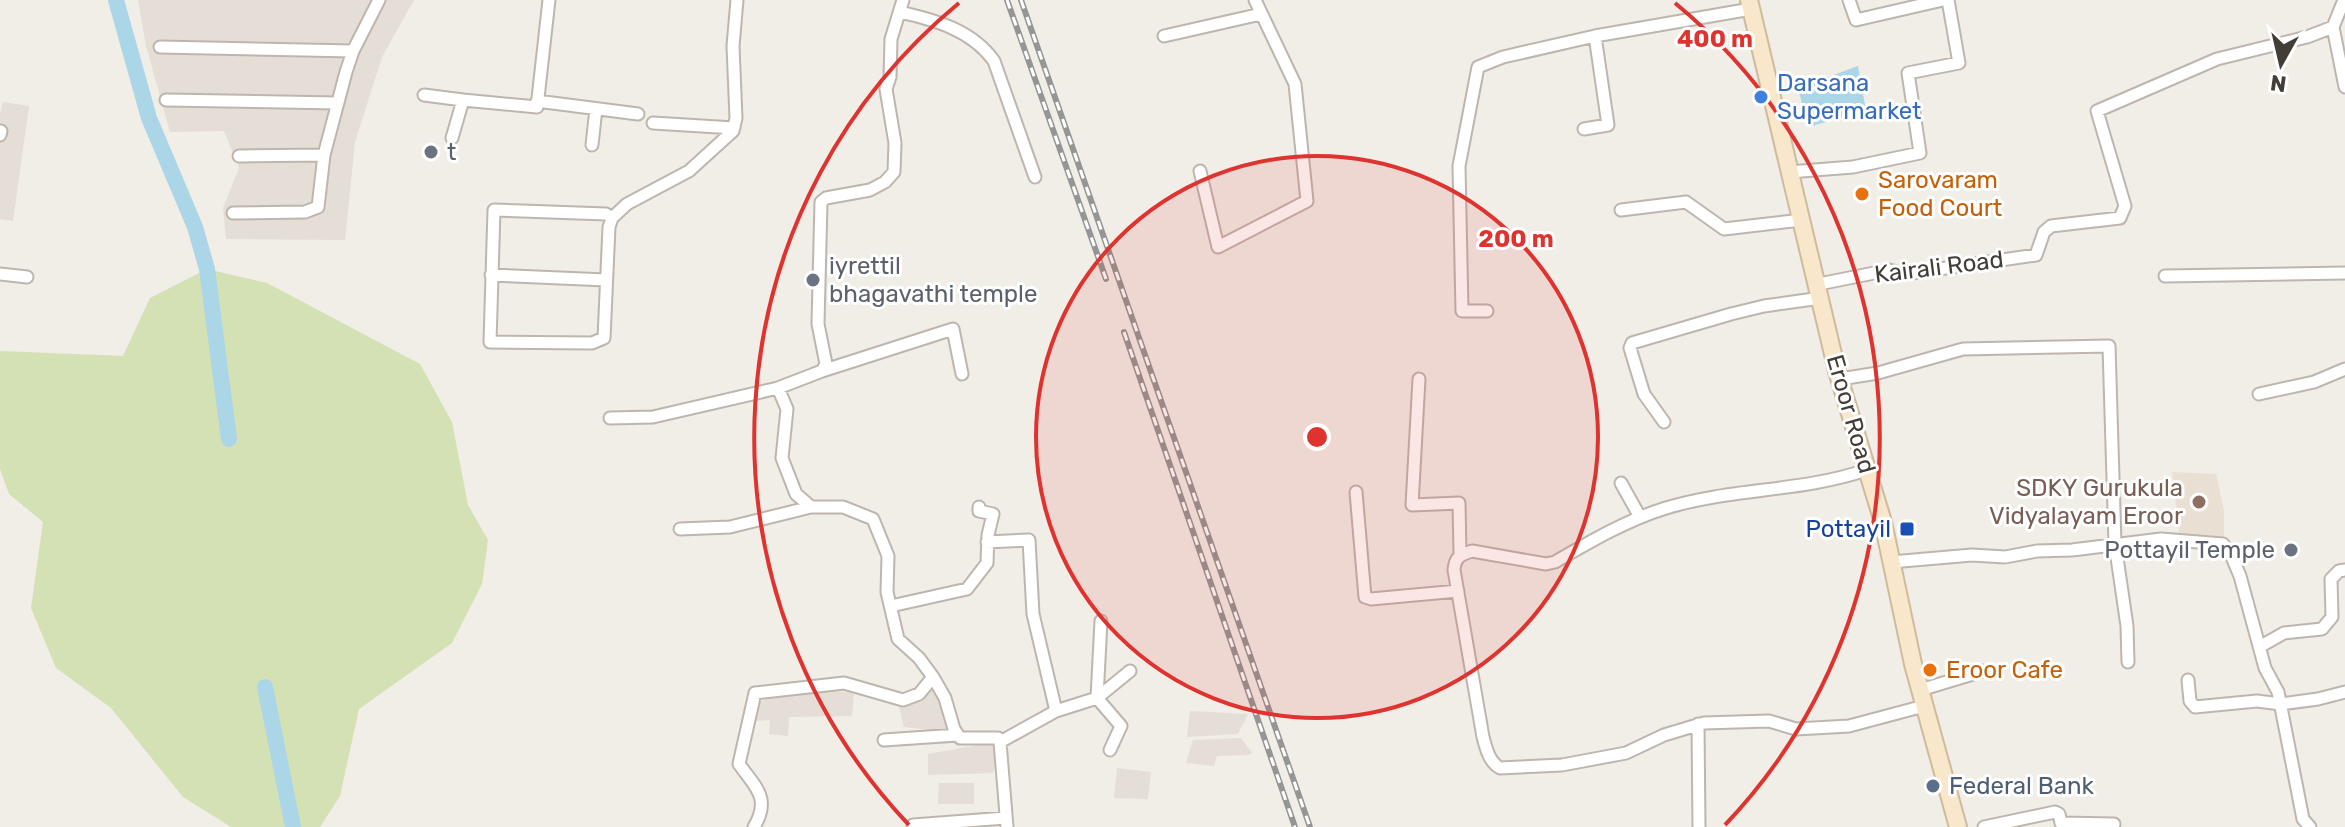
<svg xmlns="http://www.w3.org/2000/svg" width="2345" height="827" viewBox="0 0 2345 827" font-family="Rubik,sans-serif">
<rect width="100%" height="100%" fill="#f1ede7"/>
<path fill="#e5ded6" d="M138,0H414L382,57L355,142L345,240L226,239L223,208L239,168L224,131L170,132L146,46Z
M3,102L29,106L13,221L0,219V114Z
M932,688L938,692L957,743L932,744L931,730L904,727L899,708Z
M824,691L854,692L852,716L789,717L788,736L769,734L770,720L754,721L755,705L772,696Z
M1190,711L1248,714L1238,734L1187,737Z
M1241,738L1252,753L1248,755L1217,756L1214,766L1186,763L1193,740Z
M994,742L997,761L993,773L928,775V754Z
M1117,768L1151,772L1148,799L1114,798Z
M939,783H974V804H938Z"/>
<path fill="#e9dfd3" d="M2172,472L2216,474L2224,511V542L2180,539Z"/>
<path fill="#d3e1b5" d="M207,269L267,283L420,364L452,422L468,505L488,540L482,584L452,643L359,709L340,796L320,827H231L183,797L111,708L56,668L31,608L43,522L9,494L0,469V351L123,356L150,298Z"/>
<path fill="#abd6e7" d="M1858,66L1866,111L1808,127L1798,88Z"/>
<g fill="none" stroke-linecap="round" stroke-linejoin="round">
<path stroke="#abd6e7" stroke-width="16" d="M116,0L149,118L195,227L207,269L229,439
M265,687L293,827"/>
<defs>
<path id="minor" d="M1849,0L1856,20L1943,0
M2344,0L2333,27L2345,87
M900,12C935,20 972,30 994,61L1035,177
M1164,36L1261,14
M160,47L353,51
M424,95L463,100
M166,100L338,103
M537,101L638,114
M653,123L734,128
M1584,129L1608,125L1595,36L1751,9
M0,135L1,131
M452,138L463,100L537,107L549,0
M592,145L596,109
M239,156L324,155
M1200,171L1218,247L1307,201L1295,84L1255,0
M1789,172L1853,167L1920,153L1908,73L1959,63L1948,0
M1621,210L1686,202L1724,229L1801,220
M233,213L305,212L318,207L324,155L346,72L353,51L379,0
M612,218L606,214L494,210L490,342L592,343L604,338L609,227L612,218L627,204L689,171L733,131L736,118L733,46L737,0
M0,274L27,277
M491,275L606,280
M2165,276L2345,273
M1819,284L1889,270L1905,274L2036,255L2044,232L2051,226L2120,218L2125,206L2097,111L2217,59L2307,37L2333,27
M1487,311H1462L1459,166L1478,67L1503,57L1595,36
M822,371L953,329L962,374
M1419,379L1412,505L1459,503L1460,554
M1840,379L1878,373L1963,349L2109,346L2115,544L2127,626L2128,662
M2259,394L2314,382L2345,369
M610,418L653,417L778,388
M1664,422L1644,394L1630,348L1632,343L1731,314L1764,306L1821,298
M1866,470C1802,492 1731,488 1666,508C1627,520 1591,541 1555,562L1546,564L1472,551C1460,555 1455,557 1454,570L1483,737C1486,748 1489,762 1500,768L1562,765L1626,753L1664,735L1704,723L1769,721L1796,729L1849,726L1924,706
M1621,483L1640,517
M1356,492L1365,597L1371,599L1458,591
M680,529L730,527L811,507
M987,542L1029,540L1033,614L1056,711L1097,698L1101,621
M1891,562L1972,555L2005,557L2037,551L2072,550L2161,539L2223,544L2232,557L2240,576L2265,668L2278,692L2303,819L2310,827
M891,606L967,589L987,563L988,535L993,514L979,511V507
M2261,646L2284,633L2322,629L2332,617L2331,579L2339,571L2345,570
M933,677L945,698L954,729L960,738H998L1000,742L1007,827
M2188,680L2190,701L2195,707L2257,701L2281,704L2318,699L2345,692
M1920,690L1983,671
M1698,724L1699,827
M884,740L957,735
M1000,742L1056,711
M1110,750L1121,726L1097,698L1130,671
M913,825L1006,818
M754,827C771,798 756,788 739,764L755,693L844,683L903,700L919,694L933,677L919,658L898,639L887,592L888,556L873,519L843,507H811L796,494L782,458L787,409L778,388L822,371L826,364L818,324L821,202L826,198L870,190L885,182L894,172L895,143L886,89L890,77L891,39L903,0
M1984,827L2055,812L2059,814L2061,823L2114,824"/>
<path id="secondary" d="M1749,0L1837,371L1883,522L1913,664L1958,827"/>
</defs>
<use href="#minor" stroke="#beb6ae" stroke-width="15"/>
<use href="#secondary" stroke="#cebb9e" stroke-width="20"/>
<use href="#minor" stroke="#fff" stroke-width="11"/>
<use href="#secondary" stroke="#f8e7cb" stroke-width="16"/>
<defs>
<path id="rail" d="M1007,0L1106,279
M1021,0L1310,827
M1124,332L1295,827"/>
</defs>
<use href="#rail" stroke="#959595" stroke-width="6"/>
<use href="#rail" stroke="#fff" stroke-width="3" stroke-dasharray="9" stroke-linecap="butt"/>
</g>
<circle cx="1317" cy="437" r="281" fill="#df3330" fill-opacity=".12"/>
<g fill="none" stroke="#df3330" stroke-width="4">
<circle cx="1317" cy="437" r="281"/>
<path d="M909 825A563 563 0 0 1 959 3M1675 3A563 563 0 0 1 1725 825"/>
</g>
<circle fill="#3f7fe0" stroke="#fff" stroke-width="3" cx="1761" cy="97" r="8"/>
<g fill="#6b7280" stroke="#fff" stroke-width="3">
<circle cx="431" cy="152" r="8"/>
<circle cx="813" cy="280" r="8"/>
<circle cx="2291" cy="550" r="8"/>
</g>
<g fill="#e8710a" stroke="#fff" stroke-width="3">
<circle cx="1862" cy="194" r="8"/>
<circle cx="1930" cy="670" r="8"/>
</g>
<circle fill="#8d6e63" stroke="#fff" stroke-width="3" cx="2199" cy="502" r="8"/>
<rect fill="#1a4fb4" stroke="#fff" stroke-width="3" x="1899" y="521" width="16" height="16" rx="4"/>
<circle fill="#5c6f8a" stroke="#fff" stroke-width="3" cx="1933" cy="786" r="8"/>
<g text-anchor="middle" stroke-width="6" stroke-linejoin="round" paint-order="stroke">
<g font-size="24" fill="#366cbe" stroke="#fff" text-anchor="start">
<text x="1777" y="91">Darsana<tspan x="1777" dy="28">Supermarket</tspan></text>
</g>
<g font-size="24" fill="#5b616d" stroke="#fff" text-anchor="start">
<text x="447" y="160">t</text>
<text x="829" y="274">iyrettil<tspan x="829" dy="28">bhagavathi temple</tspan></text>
<text x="2275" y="558" text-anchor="end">Pottayil Temple</text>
</g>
<g font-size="24" fill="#c56008" stroke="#fff" text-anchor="start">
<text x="1878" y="188">Sarovaram<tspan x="1878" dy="28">Food Court</tspan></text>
<text x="1946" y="678">Eroor Cafe</text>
</g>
<g font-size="24" fill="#433d37" stroke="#fff">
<text transform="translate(1939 267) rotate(-7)" y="8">Kairali Road</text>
<text transform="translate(1851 414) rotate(74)" y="8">Eroor Road</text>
</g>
<g font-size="24" fill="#785e54" stroke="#fff" text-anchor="end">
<text x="2183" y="496">SDKY Gurukula<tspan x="2183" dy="28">Vidyalayam Eroor</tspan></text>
</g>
<g font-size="24" fill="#164399" stroke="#fff" text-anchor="end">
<text x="1891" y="537">Pottayil</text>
</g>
<g font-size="24" fill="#4e5e75" stroke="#fff" text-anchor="start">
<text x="1949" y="794">Federal Bank</text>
</g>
</g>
<circle cx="1317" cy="437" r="12" fill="#df3330" stroke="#fff" stroke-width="4"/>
<g font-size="24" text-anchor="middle" font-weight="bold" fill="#df3330" stroke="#fff" stroke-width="6" stroke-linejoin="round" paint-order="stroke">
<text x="1715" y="47">400 m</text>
<text x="1516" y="247">200 m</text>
</g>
<g transform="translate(2281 64) rotate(188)" stroke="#ffffff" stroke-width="6" paint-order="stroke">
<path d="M0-6L14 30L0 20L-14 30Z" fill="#433d37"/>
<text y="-12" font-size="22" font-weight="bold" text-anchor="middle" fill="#433d37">N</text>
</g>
</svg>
